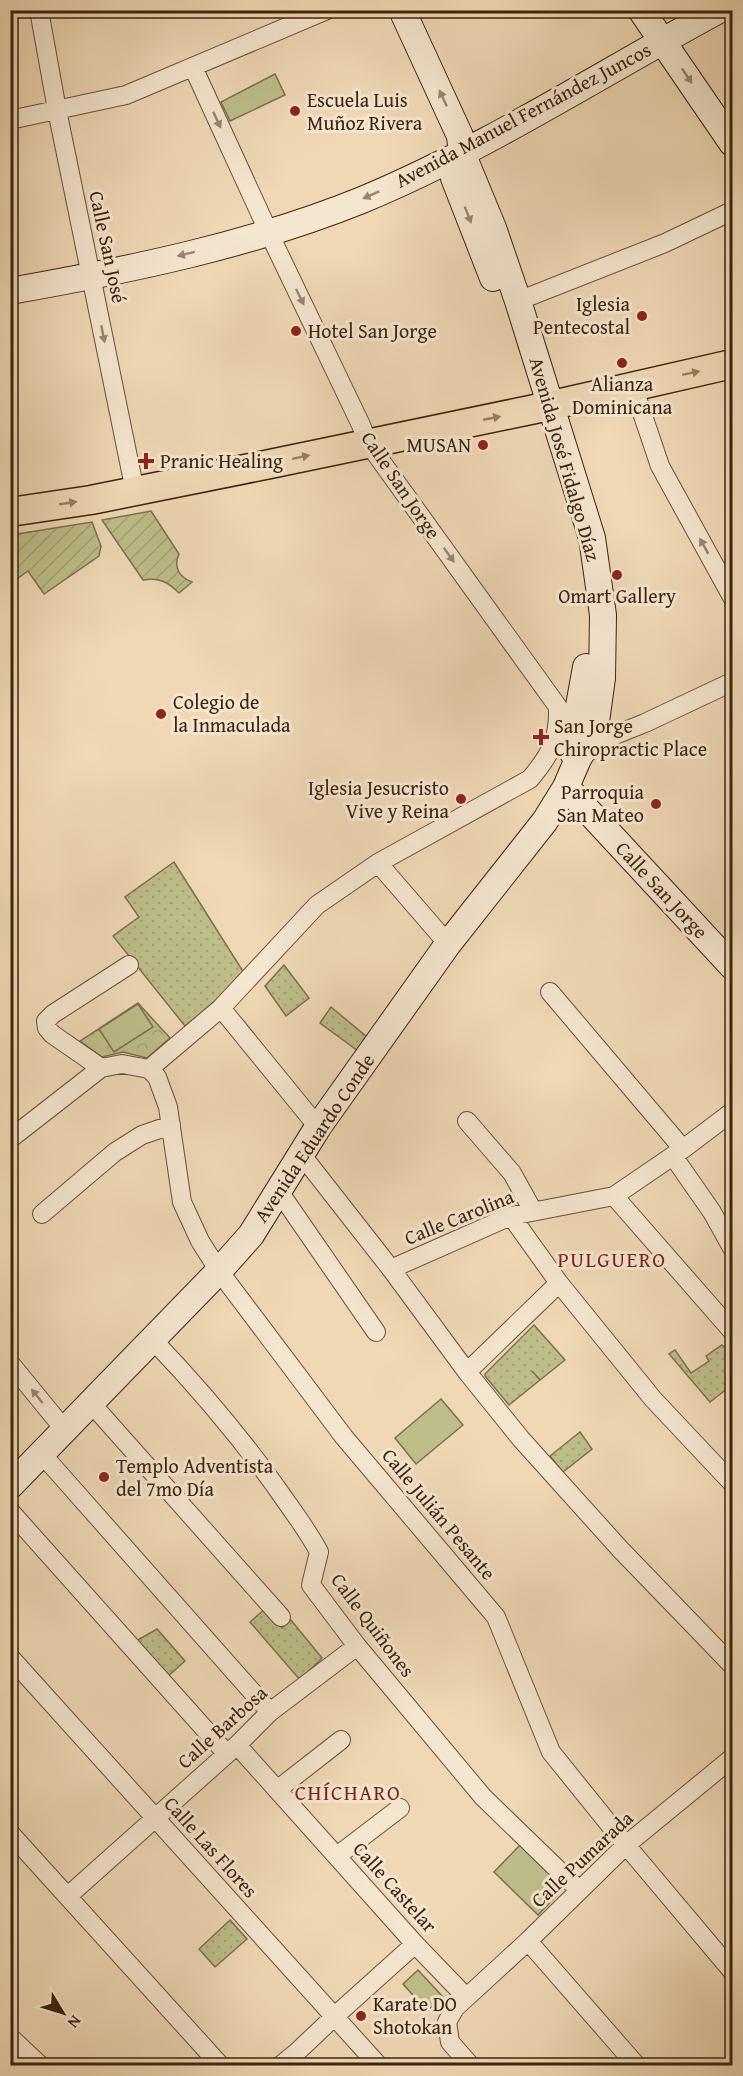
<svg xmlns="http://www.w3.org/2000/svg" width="743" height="2076" viewBox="0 0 743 2076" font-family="'Gentium Book Plus',serif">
<defs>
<pattern id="grass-dots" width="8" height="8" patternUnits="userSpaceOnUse" patternTransform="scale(1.5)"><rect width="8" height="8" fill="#bebe8a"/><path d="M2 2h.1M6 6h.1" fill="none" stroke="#a4a376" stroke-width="1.8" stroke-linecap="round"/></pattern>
<pattern id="forest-crowns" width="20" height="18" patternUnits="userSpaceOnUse" patternTransform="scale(1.5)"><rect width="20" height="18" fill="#bebe8a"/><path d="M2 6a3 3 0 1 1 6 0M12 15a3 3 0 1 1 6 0" fill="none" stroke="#a4a376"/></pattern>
<pattern id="garden-furrows" width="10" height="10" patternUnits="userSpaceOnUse" patternTransform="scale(1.5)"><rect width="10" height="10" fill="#bebe8a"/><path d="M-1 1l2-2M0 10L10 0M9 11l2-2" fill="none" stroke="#a4a376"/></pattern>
</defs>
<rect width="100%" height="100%" fill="#f0d8b5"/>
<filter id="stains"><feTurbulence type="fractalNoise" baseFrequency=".00333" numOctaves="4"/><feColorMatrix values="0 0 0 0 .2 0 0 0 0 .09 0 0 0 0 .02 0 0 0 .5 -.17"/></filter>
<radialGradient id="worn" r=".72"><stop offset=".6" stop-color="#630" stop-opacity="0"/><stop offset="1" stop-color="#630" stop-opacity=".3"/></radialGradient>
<path fill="url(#grass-dots)" stroke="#7c714e" stroke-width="1.5" d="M174,862L244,973L225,994L185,1026L113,936L139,917L125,897Z
M284,965L309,998L286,1016L265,986Z
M331,1007L367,1037L358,1051L320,1023Z
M534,1325L565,1360L540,1380L532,1371L540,1380L509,1405L485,1376V1374Z
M722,1345L725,1347L728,1345L732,1349V1385L710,1402L669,1354L675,1350L691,1373L709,1361L706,1356Z
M580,1432L592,1449L563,1472L550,1456Z
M265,1609L282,1628L291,1620L322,1658L300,1680L250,1622Z
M157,1629L185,1661L166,1678L136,1641Z
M230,1920L247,1939L215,1967L199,1949Z"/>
<path fill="url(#forest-crowns)" stroke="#7c714e" stroke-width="1.5" d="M138,1003L170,1038L147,1058L123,1052L102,1057L80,1041Z"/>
<path fill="url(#garden-furrows)" stroke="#7c714e" stroke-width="1.5" d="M151,511L179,554C173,567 179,577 192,582L179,593C168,582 159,577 143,580L102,520Z
M92,522L101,546L99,556L44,594L28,571L11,583V535Z"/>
<path fill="#bebe8a" stroke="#7c714e" stroke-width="1.5" d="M275,74L285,95L230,121L221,102Z
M138,1004L153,1027L114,1052L99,1029Z
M441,1399L463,1425L416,1464L395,1438Z
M520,1845L564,1888L538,1915L494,1872Z
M418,1970L443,1997L427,2011L403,1984Z"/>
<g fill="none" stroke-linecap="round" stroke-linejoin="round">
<defs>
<path id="street" d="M39,10L57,110L135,491
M10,120L126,95L327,10
M518,301L665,243L732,211
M633,386L660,466L732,597
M584,755L605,739L645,723L732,682
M378,863L448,944
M550,992L683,1149
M221,1008L318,1127
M101,1068L52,1034L47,1028L46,1021L53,1014L129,965
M149,1069L221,1008L317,905L378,863L530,779C551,754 559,739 558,707L368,443L361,425L269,233L193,67
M149,1069L157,1077L168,1107L182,1202L200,1241L219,1271L344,1437L496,1617L551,1752L626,1845L732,1971
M467,1121L512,1173L533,1211
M10,1139L101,1068L122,1064L149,1069
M301,1154L391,1269L467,1372L521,1439L620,1549L732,1665
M673,1156L712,1212L732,1248
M278,1190L376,1332
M614,1196L732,1331
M42,1214L115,1152L142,1135L171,1125
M511,1216L559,1283L653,1399L732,1483
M391,1269L511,1216L614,1196L683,1149L732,1112
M152,1339C197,1386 238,1434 276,1487C291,1509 307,1529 319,1552L311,1585L357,1646L483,1797L579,1890
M10,1363L64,1429
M467,1372L559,1283
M90,1402L281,1617
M41,1453L270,1712
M10,1511L227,1754
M10,1657L379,2066
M237,1745L415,1944L465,1996
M277,1790L341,1740
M10,1833L221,2066
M337,1856L400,1808
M68,1896L237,1745L270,1712L357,1646
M528,1941L637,2066
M10,2037L41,2066
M280,2066L297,2052L335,2016L415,1944
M471,2066L450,2042L447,2022L455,2008L528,1941L626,1845L732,1758"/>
<path id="secondary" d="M641,10L732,143
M454,178L493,278
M10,291C129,270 251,245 362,200C485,149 602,73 719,10
M577,759L571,750L586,667
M566,787L732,966
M10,1486L219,1271L251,1235L318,1127L448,944L545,821L566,787L578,759L595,729L602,678L603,615L592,538L518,301L493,228L462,153L460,136L402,10"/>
<path id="primary" d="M10,512L91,500L270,464L535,409L732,364"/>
</defs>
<use href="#street" stroke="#68513a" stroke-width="20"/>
<use href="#secondary" stroke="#3b2411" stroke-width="28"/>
<use href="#primary" stroke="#3b2411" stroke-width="31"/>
<use href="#street" stroke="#f5e6cf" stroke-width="18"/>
<use href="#secondary" stroke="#f5e6cf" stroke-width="26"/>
<use href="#primary" stroke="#f0d8b5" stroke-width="28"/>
</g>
<defs><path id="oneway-solid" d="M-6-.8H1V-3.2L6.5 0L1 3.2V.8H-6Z" transform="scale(1.5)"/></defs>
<g fill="#988570">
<use href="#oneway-solid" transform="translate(687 76) rotate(56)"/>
<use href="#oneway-solid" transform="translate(443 98) rotate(-115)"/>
<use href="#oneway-solid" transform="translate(217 120) rotate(65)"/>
<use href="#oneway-solid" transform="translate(371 195) rotate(156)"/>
<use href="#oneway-solid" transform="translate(468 215) rotate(69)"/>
<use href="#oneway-solid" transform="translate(186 254) rotate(166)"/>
<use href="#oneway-solid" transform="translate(300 297) rotate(64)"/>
<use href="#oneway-solid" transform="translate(103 334) rotate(79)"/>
<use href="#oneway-solid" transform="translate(704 546) rotate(-119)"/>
<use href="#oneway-solid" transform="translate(449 555) rotate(54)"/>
<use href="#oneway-solid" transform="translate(37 1396) rotate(-129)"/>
</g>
<g fill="#967e63">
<use href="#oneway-solid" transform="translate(691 373) rotate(-12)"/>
<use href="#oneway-solid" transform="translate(492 418) rotate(-11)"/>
<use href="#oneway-solid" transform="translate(301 457) rotate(-12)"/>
<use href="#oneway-solid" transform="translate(68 503) rotate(-9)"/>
</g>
<g fill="#8f2418" stroke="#f5e6cf" stroke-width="2">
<circle cx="295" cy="111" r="6"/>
<circle cx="642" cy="316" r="6"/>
<circle cx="296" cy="331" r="6"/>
<circle cx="622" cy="363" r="6"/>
<circle cx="483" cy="445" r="6"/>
<path d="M143 452h6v6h6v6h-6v6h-6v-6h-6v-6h6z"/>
<circle cx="617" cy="575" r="6"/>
<circle cx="161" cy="714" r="6"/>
<path d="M538 728h6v6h6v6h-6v6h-6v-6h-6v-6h6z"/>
<circle cx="461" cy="799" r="6"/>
<circle cx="656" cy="804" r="6"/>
<circle cx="104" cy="1477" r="6"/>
<circle cx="361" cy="2016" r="6"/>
</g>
<g text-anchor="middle" stroke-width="6" stroke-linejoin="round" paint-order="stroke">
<g font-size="20" fill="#3b2411" stroke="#f5e6cf" text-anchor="start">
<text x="307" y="107">Escuela Luis<tspan x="307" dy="23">Muñoz Rivera</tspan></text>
<text x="630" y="311" text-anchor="end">Iglesia<tspan x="630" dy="23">Pentecostal</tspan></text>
<text x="308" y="338">Hotel San Jorge</text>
<text x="622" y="391" text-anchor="middle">Alianza<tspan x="622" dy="23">Dominicana</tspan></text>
<text x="471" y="452" text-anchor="end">MUSAN</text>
<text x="160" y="468">Pranic Healing</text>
<text x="617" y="603" text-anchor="middle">Omart Gallery</text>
<text x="173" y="709">Colegio de<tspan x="173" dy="23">la Inmaculada</tspan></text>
<text x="554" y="733">San Jorge<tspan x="554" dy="23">Chiropractic Place</tspan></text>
<text x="449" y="795" text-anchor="end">Iglesia Jesucristo<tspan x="449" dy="23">Vive y Reina</tspan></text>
<text x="644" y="799" text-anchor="end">Parroquia<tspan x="644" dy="23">San Mateo</tspan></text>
<text x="116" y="1473">Templo Adventista<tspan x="116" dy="23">del 7mo Día</tspan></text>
<text x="373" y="2011">Karate DO<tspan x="373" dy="23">Shotokan</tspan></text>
</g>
<g font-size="20" fill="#3b2411" stroke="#f5e6cf">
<text transform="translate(523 115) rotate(-28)" y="7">Avenida Manuel Fernández Juncos</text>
<text transform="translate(108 247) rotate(78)" y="7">Calle San José</text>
<text transform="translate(565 459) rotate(74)" y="7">Avenida José Fidalgo Díaz</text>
<text transform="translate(401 485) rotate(56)" y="7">Calle San Jorge</text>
<text transform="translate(662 890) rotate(47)" y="7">Calle San Jorge</text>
<text transform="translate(314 1138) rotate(-56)" y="7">Avenida Eduardo Conde</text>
<text transform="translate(459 1217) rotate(-22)" y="7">Calle Carolina</text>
<text transform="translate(439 1514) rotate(50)" y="7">Calle Julián Pesante</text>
<text transform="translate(373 1625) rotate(53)" y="7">Calle Quiñones</text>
<text transform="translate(222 1727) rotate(-42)" y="7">Calle Barbosa</text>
<text transform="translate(211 1847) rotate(48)" y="7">Calle Las Flores</text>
<text transform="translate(582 1859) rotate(-43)" y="7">Calle Pumarada</text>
<text transform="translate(395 1887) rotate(48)" y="7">Calle Castelar</text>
</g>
<g font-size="21" letter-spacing="1.5" fill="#7a1f14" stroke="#f5e6cf">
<text x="612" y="1267">PULGUERO</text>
<text x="348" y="1800">CHÍCHARO</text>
</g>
</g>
<rect width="743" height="2076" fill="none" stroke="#f0d8b5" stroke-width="36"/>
<rect x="12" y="12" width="719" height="2052" fill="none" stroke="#3b2411" stroke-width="3"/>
<rect x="18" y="18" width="707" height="2040" fill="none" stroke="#3b2411" stroke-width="1.5"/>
<g transform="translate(63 2013) rotate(128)" stroke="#f5e6cf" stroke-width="4.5" paint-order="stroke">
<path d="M0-4.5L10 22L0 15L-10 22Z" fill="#3b2411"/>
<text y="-9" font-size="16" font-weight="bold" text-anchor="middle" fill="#3b2411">N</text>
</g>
<rect width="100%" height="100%" filter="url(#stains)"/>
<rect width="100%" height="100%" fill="url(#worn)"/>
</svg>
